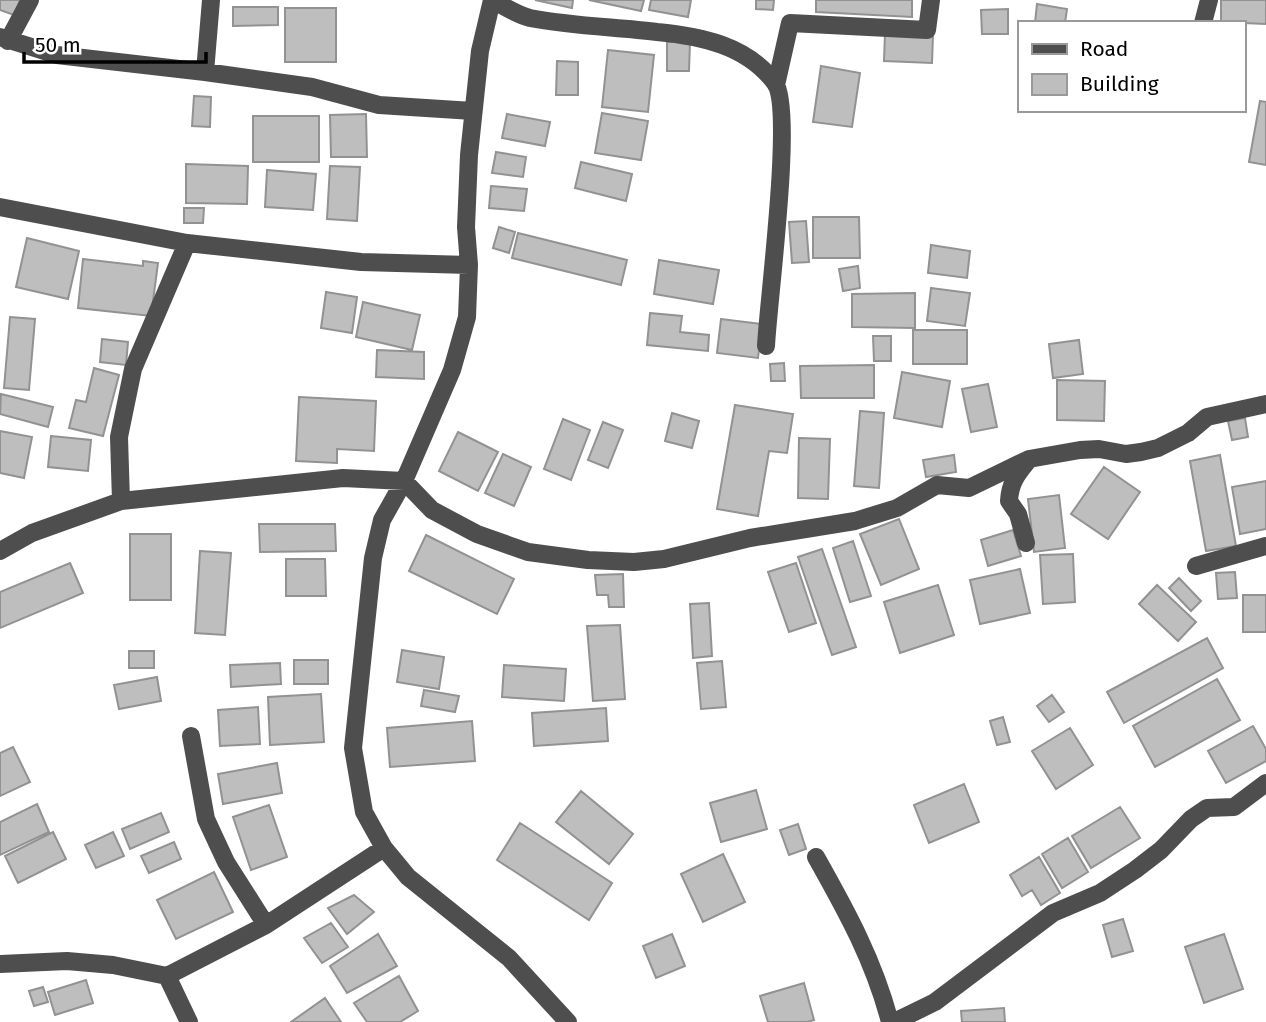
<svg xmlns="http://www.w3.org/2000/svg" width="1266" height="1022" viewBox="0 0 1266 1022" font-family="'Fira Sans',sans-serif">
<rect width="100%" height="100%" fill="#fff"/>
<path fill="#bebebe" stroke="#929292" stroke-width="2" d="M0,0H20L14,15L0,10Z
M535,0H573L572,8Z
M589,0H644L641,11Z
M651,0H691L688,17L649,10Z
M756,0H774L773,10L756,9Z
M816,0H912V17L816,12Z
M1221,0H1266V24L1221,22Z
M1037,4L1067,9L1065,23H1035Z
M233,7H278V25L233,26Z
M285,8H336V62H285Z
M1008,9V34H982L981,10Z
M885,33L933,35L932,63L884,61Z
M667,42H690L689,71H667Z
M608,50L654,55L648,112L602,107Z
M557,61L578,62V95H556Z
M821,66L860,73L852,127L813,122Z
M194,96L211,97L210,127L192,126Z
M1260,101L1266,102V165L1249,162Z
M602,113L648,121L641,160L595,153Z
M366,114L367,157H331L330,115Z
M507,114L550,122L545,146L502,138Z
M253,116H319V162H253Z
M496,152L526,157L523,177L492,173Z
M581,162L632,174L626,201L575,188Z
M186,164L248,166L247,204L186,203Z
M330,166L360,167L357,221L327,219Z
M267,170L316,174L313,210L265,207Z
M491,186L527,189L524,211L489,208Z
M184,208H204L203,223H184Z
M813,217H859L860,258H813Z
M806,221L809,262L792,263L789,222Z
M499,227L515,232L509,253L493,248Z
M518,233L627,260L621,285L512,258Z
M27,238L79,251L68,299L16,287Z
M931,245L970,251L967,278L928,273Z
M83,259L143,266V261L158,263L151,316L78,308Z
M659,260L719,270L713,304L654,294Z
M858,266L860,288L843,291L839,269Z
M931,288L970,293L965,326L927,321Z
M326,292L357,297L352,333L321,328Z
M915,293V328L852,327V294Z
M363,302L420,315L412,350L356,337Z
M650,313L682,316L680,332L709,335L708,351L647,345Z
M10,317L35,319L29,390L4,388Z
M721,319L762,324L758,358L717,353Z
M913,330H967V364H913Z
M873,336H891V361H874Z
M102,339L128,342L126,365L100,362Z
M1079,340L1083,374L1053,378L1049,344Z
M377,350L424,352V379L376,377Z
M784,363L785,381H771L770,364Z
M874,365V398H801L800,366Z
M94,368L119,375L103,436L69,428L76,400L86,402Z
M902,372L950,381L942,427L894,418Z
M1057,380L1105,381L1104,421L1057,420Z
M988,384L997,427L971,432L962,389Z
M1,394L53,407L48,427L0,414Z
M299,397L376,401L374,451L337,449V463L296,461Z
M735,405L793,414L787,453L769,451L758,516L717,509Z
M860,411L884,413L879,488L854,486Z
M672,413L699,421L692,448L665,441Z
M1245,418L1248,437L1232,440L1228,421Z
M563,419L590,430L571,480L544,469Z
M603,422L623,430L608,468L588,460Z
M0,431L32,437L24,478L0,473Z
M458,432L498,452L478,491L439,471Z
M51,436L91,440L88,471L48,467Z
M799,438L830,439L828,499L798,498Z
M503,454L531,467L514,506L485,493Z
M954,455L956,472L926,477L923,460Z
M1220,455L1236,546L1206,551L1190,461Z
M1104,467L1140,492L1108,539L1071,514Z
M1266,481V529L1240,534L1232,487Z
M1059,495L1065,548L1034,552L1028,499Z
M899,519L919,569L881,585L860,534Z
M259,524H335L336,551L260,552Z
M1013,530L1021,556L988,566L981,540Z
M130,534H171V600H130Z
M426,535L514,579L497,614L409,571Z
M853,541L871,596L850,602L833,548Z
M822,549L856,647L832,655L798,557Z
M200,551L231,553L225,635L195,633Z
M1073,554L1075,602L1043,604L1040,555Z
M286,559H325L326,596H286Z
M70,563L83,593L0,628V592Z
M796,563L816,623L789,632L768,572Z
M1020,569L1030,613L980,624L970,580Z
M1235,572L1237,598L1218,599L1216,573Z
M623,574L624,607H609L608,595H597L595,575Z
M1179,578L1201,601L1191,611L1169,588Z
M938,585L954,635L900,653L884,602Z
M1157,585L1196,622L1178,641L1139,604Z
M1243,595H1266V632H1243Z
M709,603L712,656L693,658L690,604Z
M620,625L625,699L593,701L587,626Z
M1207,638L1223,668L1124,723L1107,692Z
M402,650L444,657L439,689L397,682Z
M129,651H154V668H129Z
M294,660H328V684H294Z
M722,661L726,707L701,709L697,663Z
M280,663L281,684L231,687L230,665Z
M504,665L566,669L564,701L502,697Z
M157,677L161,701L119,709L114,685Z
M1217,679L1240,720L1155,767L1133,726Z
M424,690L459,696L455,712L421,706Z
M321,694L324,742L270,745L268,697Z
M1052,695L1064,712L1049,722L1037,706Z
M258,707L260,744L220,746L218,710Z
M606,708L608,741L534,746L532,713Z
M1003,717L1010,742L997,745L990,721Z
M472,721L475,761L390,767L387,728Z
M1253,726L1266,749V761L1226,783L1208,751Z
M1070,728L1093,765L1056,789L1032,751Z
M13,747L30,782L0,796V753Z
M277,763L282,793L223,804L218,774Z
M964,784L979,822L929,843L914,805Z
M756,790L767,829L721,842L710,803Z
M581,791L633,834L609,864L556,822Z
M37,804L49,832L0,855V822Z
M269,805L287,857L251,870L233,817Z
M1120,807L1140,838L1091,868L1072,836Z
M161,813L169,832L130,849L122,829Z
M520,823L612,883L589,920L497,860Z
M798,824L806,849L789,855L780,830Z
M53,832L66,859L18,883L5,856Z
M113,832L124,856L96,868L85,845Z
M1068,838L1088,872L1062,888L1042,854Z
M174,842L181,859L149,873L141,856Z
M723,854L745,902L703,922L681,874Z
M1039,857L1060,893L1041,905L1032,890L1022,896L1010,875Z
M214,872L233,912L176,939L157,900Z
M354,895L374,912L347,934L328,908Z
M1123,919L1133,951L1112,957L1103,925Z
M331,923L348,947L322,963L304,938Z
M378,934L397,966L347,993L330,966Z
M672,934L685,966L656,978L643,946Z
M1224,934L1243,989L1204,1003L1185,947Z
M399,976L418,1011L400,1022H367L354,1003Z
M86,980L93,1003L55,1015L48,992Z
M804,983L814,1020L807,1022H768L760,996Z
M43,987L48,1002L34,1006L29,991Z
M325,998L341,1022H291Z
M1004,1008L1005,1022H962L961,1011Z"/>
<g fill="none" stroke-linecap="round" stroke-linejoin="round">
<path stroke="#4e4e4e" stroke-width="18" d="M1203,23L1209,0
M0,37L57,55L205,72L312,87L379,105L473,111
M8,41L30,0
M205,72L211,0
M776,85L790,23L927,30L931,0
M0,207L187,243L361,262L469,265
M121,501L119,437L133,369L187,243
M1026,543L1018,514L1009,501C1010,484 1016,475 1027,462
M0,551L32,533L121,501L343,478L404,481L432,510L477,534L528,552L588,560L634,562L664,559L750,538L855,521L897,508L937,485L969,488L1029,459L1080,450L1099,449L1126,454L1141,452L1158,448L1188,433L1207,417L1266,404
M1196,566L1266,546
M191,736L206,819L226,862L266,925
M816,857C847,912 874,961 890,1022
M0,964L67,961L113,965L167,976L266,925L384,848
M167,976L189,1022
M568,1022L509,958L408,877L384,848L364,812L353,748L373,558L382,520L404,481L452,370L467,317L469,265L466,227L469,155L480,51L492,0C504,6 517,15 530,18C571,26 615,27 657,32C700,36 747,45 775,83C794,110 768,302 766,346
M894,1022L935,1002L1053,913L1100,893L1135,870L1161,850L1191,819L1207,808L1234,807L1266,783"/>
</g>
<rect x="1018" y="21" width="228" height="91" fill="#ffffff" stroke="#999999" stroke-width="2"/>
<rect x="1032" y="44" width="35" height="10" fill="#4e4e4e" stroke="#999999" stroke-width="2"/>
<text x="1080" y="56" font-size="21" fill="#000000">Road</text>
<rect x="1032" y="74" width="35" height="21" fill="#bebebe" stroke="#999999" stroke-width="2"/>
<text x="1080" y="91" font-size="21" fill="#000000">Building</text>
<path d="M24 52v10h182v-10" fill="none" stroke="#000000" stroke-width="3.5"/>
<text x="35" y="52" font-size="21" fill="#000000" stroke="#ffffff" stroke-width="5" paint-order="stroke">50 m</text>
</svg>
